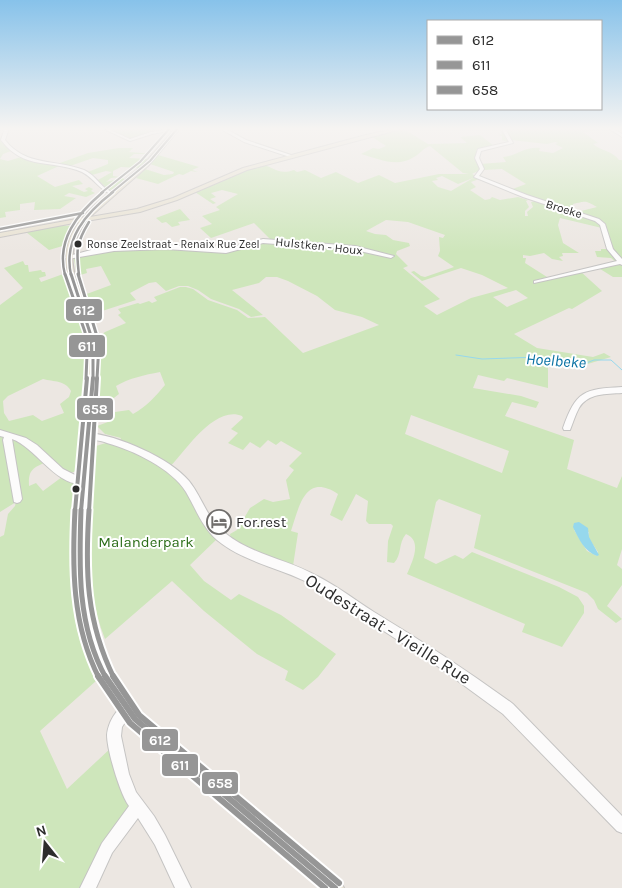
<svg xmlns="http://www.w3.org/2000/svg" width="622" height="888" viewBox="0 0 622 888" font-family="Karla,sans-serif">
<rect width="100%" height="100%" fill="#ece7e2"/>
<path fill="#cee6bb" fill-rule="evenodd" d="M106,128H156L157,131L131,139Z
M402,128L428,144L467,143L460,137L480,135L494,146L477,150L476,158L480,170L472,174L487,181L479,179L471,182L476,187L470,190L485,200L490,199L492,197L500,200L518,197L528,200L526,201L529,207L525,211V216H528L527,212L533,207L531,202L536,201L597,221L602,228L560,218L558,225L563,243L579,253H562L563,256L559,257L563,261L552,259L544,253L530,256L523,255V258H526L525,263L547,277L533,281L536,283L580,271L602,291L572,309L569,308L514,334L537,348L593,357L604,353L611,357L581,366L548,359V388L507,378L504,381L478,375L473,388L521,396L539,402L536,408L512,402L505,416L574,440L567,469L617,488L622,476V549L617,565L622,569V585L607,606L622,619L616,623L598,609L594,600L587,593L474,548L481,515L439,499L436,502L424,558L436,564L455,555L463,559L472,552L559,587L578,597L584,606V613L562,647L522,632L525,624L407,574C412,562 423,541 406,534C398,543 402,555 394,563L387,562L388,541L393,526L391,524H369L366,521L368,501L356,494L342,521L330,515L338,494C305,472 299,507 291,531L298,533L293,566L287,567L231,540L230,534L237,530L250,508L264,499L273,502L290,499L286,480L294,470L289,466L302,453L281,441L276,445L268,440L260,448L250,442L243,450L228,443L238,433L231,429L243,418L242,416C214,405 185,452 168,469C178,481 187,493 194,506C202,518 204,531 217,539L190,565L204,581L231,600L239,594L281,615L336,654L318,677L303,690L285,680L288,671L257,654L204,611L172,581L105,639C82,582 92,518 93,458L96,446L109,442L118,444L121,438L105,434L97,426L108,422L107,417L115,412L129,410L133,414C147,406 155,397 165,385L160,372C144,375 130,378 116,386L119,394L110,401L98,403L99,337L105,332L126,323L118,315L121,313L118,309L138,303L140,304L149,301L152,303L157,301L154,297L180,287H186L193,289L208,300L237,310L248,318L265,317L303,353L379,325L362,317L335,310L317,296L288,281L277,277H266L259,283L232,290L263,315L251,317L239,309L211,299L198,290L188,286H179L166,291L156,282L149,283L130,293L136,300L93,314L84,295L111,285L101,266L86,269L87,273L77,276L74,259L94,252L165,248L220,251L269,241L270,239L254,223L211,238L200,228L212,224L202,216L220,210L216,207L238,194L222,190L211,193L216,197L210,199L216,203L213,204L195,192C210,185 245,166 260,165C274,165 276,176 294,170L297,172L305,170L321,178L336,172L358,183L379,175L395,183L439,174H469L463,173L430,146C423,148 420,154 414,157C397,168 379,159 361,154L373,148L379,149L386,146L374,138H360ZM442,176L458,184L473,178L451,191L438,187L432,181L438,180L436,178ZM386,220L408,222L445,235L443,238L439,237L440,251L438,256L454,267L425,277L421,276L414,271L411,272L422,281L461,268L482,275L508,288L471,298L437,315L424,306L440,299L403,268L408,266L396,254L397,251L410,246L409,243L393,240L386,235L375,234L366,231ZM516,290L528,298L507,307L493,297ZM411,415L509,451L502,473L405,434ZM574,530L589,532L588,537L598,552L597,556L587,551Z
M504,128L610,129L583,132L598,143L593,144C601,151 613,151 619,160H622V277H613L597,267L617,263L611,258L597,257L595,251H601V249H607L610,252L611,244L605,224L592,217L572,211H581L597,207C585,200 586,201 573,204V209L570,210L510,190L526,184L502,169L483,170L480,164L506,162L503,157C516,156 526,146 540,148L539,151L553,153L563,148L555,144L558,143L555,142L547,144L511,140L508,142L502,140V136L498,135L502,134L501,132L505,131Z
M0,137L11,151L3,154L0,159L8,161L21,157L59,166L37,176L55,187L79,180L83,184L72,186L84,192L88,191L85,189L89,187L93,189L91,191L95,193L86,197L69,193L64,196L76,198L60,209L34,210L35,202L20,204V210L5,212L6,217L0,218Z
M119,148H133L129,152L154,154H134L129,158L149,159L140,168L121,167L113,171V176L119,177L111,178L106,182L122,178L126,180L115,189L109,190L98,180L112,172L106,171L92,175L88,172L108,164V160L93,158L70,166L57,164L88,153Z
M158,155L199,167L192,170L198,172L191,171L183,175L179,174L158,184L136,178L145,169L164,175L173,174L174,172L150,164Z
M180,209L190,220L178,222L180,225L172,227L166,222L162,223L156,218Z
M56,225L74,226L66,245L49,250L26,232Z
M23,261L25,265H28L29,272L41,270L42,272H45L46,276L39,278L41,282L66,273L86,328L88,348L79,467L74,472L67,473L50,460C35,468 28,467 29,486L36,483L43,491L62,477L75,484C74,526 68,570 74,612C77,636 86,660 96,681L40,731L67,789L112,747L131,805L83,888H0V537L4,535L8,514L15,506L16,502L0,512V305L23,288L4,268ZM43,379C54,382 65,380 71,391L69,397L60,404L64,413L42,421L33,415L9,421L4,413L3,401L8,396Z"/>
<path fill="#96d8ed" d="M579,522L588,528L589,537L599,555L597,556C585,552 578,538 573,527L574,523Z"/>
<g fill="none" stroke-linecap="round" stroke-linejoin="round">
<path stroke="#96d8ed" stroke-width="1" d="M456,355L482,359L540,357L581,365L594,360H611L622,370"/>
<defs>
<path id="minor" d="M5,128H9L5,140C26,167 56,159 84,170C93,174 98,182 105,188C108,190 112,192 115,194L113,195C100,191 94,178 82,172C52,159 24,171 1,140Z
M106,128L130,139L151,132L177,128L179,129L152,134L130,141L106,130Z
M219,128H224L246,140L294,156L290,157L244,142Z
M501,128H505L513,143L481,151L479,158L484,169L479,176L527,195L599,219L605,224L613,249L622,259V265L620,264L534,283V281L617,261L607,249L600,225L595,221L523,197L474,177L480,169L475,158L478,149L509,142Z
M608,128H612L622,134V137Z
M263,239L355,246L394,256L391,258L355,250L263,243L226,253L166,249L114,251L68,259L65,257L91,250L114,247L166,245L226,249Z
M622,387V393C606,394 588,393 579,408C575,415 573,423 570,430H564L563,428C576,391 584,389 622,387Z
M0,430L26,438L37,445L63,469L75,475L88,477L90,480L88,483C58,491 37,448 12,439L22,499L20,502L17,503L14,502L3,440L4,437L0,436Z
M88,433C117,435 170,458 189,481C202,497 207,519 225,533C252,555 287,559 317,576C337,586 355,600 374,612C422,641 468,671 513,704L622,816V833L617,831L503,714L436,665L313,585C282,568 245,563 217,540C202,527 196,509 186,492C172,469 133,450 107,443C100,440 92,440 85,438L84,436Z
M127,704L132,705L133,710L122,727L121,736L129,774L136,792L154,816L165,835L191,888H175L155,845L138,818L112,853L96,888H80L102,843L129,806C120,794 107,750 107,735C108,723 116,708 127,704Z"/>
<path id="major" d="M176,128H180L148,166L90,217L137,209L173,198L243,168L366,135L398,128H405L247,170L177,200L140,212L86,221C51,270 95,298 97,346C98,370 95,394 94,418C92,443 91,468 89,493C86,536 83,579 92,621C99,657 118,685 140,714L341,882L344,888H321L130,724C111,700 94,675 85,646C69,596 74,542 78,491C82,451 85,410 88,370C89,357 90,344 87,332C77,291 50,262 79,222L0,237V233L82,218L95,205L144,164Z"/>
</defs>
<use href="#minor" stroke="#c5c4c3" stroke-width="2"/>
<use href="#major" stroke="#c6c4c3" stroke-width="2"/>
<use href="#minor" fill="#fcfbfb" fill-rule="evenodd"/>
<use href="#major" fill="#e9e3d4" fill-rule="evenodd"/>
<defs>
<path id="bus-1-far5" d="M111,193L150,161L178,128"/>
<path id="bus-1-far4" d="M71,275C63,239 86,213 113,192"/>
<path id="bus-1-far3" d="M71,274L93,342V379"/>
<path id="bus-1-far2" d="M81,511L93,378"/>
<path id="bus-1-far1" d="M81,510C79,567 77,626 106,678"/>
<path id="bus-1" d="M105,676L135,719L335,888"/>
<path id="bus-2-far5" d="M101,193L140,162L170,128"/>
<path id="bus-2-far4" d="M65,275C56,240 77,214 103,192"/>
<path id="bus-2-far3" d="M65,274L85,332L87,355L86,379"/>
<path id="bus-2-far2" d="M75,511L87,378"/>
<path id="bus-2-far1" d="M75,510C72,567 72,625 99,678"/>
<path id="bus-2" d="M98,676L130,723L325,888"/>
<path id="bus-3-far4" d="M0,229L83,213
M79,275C76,251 76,243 89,222"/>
<path id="bus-3-far3" d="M78,274L99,343L97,379"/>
<path id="bus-3-far2" d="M89,511L97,378"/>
<path id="bus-3-far1" d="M89,510C85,571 86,621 114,678"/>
<path id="bus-3" d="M113,676L139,715L339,883"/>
</defs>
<use href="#bus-1-far5" stroke="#fff" stroke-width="4"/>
<use href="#bus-1-far4" stroke="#fff" stroke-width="5"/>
<use href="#bus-1-far3" stroke="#fff" stroke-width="6"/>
<use href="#bus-1-far2" stroke="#fff" stroke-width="8"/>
<use href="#bus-1-far1" stroke="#fff" stroke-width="9"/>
<use href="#bus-1" stroke="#fff" stroke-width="10"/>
<use href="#bus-2-far5" stroke="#fff" stroke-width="4"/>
<use href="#bus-2-far4" stroke="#fff" stroke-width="5"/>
<use href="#bus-2-far3" stroke="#fff" stroke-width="6"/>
<use href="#bus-2-far2" stroke="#fff" stroke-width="8"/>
<use href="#bus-2-far1" stroke="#fff" stroke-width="9"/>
<use href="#bus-2" stroke="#fff" stroke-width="10"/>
<use href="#bus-3-far4" stroke="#fff" stroke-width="5"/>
<use href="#bus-3-far3" stroke="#fff" stroke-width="6"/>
<use href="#bus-3-far2" stroke="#fff" stroke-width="8"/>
<use href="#bus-3-far1" stroke="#fff" stroke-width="9"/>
<use href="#bus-3" stroke="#fff" stroke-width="10"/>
<use href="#bus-1-far5" stroke="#969696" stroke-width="2"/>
<use href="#bus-1-far4" stroke="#969696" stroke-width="2.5"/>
<use href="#bus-1-far3" stroke="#969696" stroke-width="3"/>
<use href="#bus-1-far2" stroke="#969696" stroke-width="4"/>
<use href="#bus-1-far1" stroke="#969696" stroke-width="5"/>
<use href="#bus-1" stroke="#969696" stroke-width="6"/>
<use href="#bus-2-far5" stroke="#969696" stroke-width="2"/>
<use href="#bus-2-far4" stroke="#969696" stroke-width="2.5"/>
<use href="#bus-2-far3" stroke="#969696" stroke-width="3"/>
<use href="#bus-2-far2" stroke="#969696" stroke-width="4"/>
<use href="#bus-2-far1" stroke="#969696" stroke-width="5"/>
<use href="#bus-2" stroke="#969696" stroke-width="6"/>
<use href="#bus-3-far4" stroke="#969696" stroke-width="2.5"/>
<use href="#bus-3-far3" stroke="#969696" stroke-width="3"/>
<use href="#bus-3-far2" stroke="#969696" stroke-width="4"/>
<use href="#bus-3-far1" stroke="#969696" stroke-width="5"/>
<use href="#bus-3" stroke="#969696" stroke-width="6"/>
</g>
<linearGradient id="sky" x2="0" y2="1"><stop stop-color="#87c2ea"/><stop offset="0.51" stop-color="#f6f4f2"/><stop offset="1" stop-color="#f6f4f2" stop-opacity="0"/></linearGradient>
<rect width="622" height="252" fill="url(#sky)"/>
<defs>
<symbol id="hotel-ring" viewBox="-11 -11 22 22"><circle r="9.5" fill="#fff" stroke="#706e6c" stroke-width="1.5"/><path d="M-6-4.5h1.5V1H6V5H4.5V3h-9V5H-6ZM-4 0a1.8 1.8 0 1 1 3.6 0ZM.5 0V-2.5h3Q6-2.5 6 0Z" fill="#706e6c"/></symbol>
</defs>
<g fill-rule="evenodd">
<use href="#hotel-ring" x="205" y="508" width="28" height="28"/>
</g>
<g fill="#2d2d2d" stroke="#fff" stroke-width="2">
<circle cx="78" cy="244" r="4.5"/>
<circle cx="76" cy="489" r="4.5"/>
</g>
<g text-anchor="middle" stroke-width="4" stroke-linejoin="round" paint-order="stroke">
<g font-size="11" fill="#2d2d2d" stroke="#fff" text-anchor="start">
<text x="87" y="248">Ronse Zeelstraat - Renaix Rue Zeel</text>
</g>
<g font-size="12" fill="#2d2d2d" stroke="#fff">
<text transform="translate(564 209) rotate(17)" y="4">Broeke</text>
<text transform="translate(319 246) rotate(6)" y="4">Hulstken - Houx</text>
</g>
<g font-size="15" fill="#2d2d2d" stroke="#fff" text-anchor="start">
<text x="236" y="527">For.rest</text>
</g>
<g font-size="15" fill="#2c6e19" stroke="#fff">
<text x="146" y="547">Malanderpark</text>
</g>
<g font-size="16" font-style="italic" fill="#0a72a4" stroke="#fff">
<text transform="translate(556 360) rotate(4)" y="6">Hoelbeke</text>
</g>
<g font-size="18" fill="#2d2d2d" stroke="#fff">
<text transform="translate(388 629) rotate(32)" y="6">Oudestraat - Vieille Rue</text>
</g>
</g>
<g stroke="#fff" stroke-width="2">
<rect x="65" y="298" width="38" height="24" rx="5" fill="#969696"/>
<rect x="68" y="334" width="38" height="24" rx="5" fill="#969696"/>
<rect x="76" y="397" width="38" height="24" rx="5" fill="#969696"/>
<rect x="141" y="728" width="38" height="24" rx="5" fill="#969696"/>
<rect x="161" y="753" width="38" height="24" rx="5" fill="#969696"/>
<rect x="201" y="771" width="38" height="24" rx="5" fill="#969696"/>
</g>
<g font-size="14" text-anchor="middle" font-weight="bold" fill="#fff">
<text x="84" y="315">612</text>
<text x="87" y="351">611</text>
<text x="95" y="414">658</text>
<text x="160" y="745">612</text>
<text x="180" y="770">611</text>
<text x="220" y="788">658</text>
</g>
<rect x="427" y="20" width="175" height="90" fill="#ffffff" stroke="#ababab"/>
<rect x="437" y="36" width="25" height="8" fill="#969696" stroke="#ababab"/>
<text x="472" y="45" font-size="15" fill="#2d2d2d">612</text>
<rect x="437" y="61" width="25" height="8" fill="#969696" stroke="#ababab"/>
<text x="472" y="70" font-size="15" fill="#2d2d2d">611</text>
<rect x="437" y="86" width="25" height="8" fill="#969696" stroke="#ababab"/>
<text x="472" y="95" font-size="15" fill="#2d2d2d">658</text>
<g transform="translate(45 843) rotate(343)" stroke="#ffffff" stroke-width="4" paint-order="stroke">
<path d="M0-4L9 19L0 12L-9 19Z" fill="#2d2d2d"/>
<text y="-8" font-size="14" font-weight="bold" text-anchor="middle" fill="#2d2d2d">N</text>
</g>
</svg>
